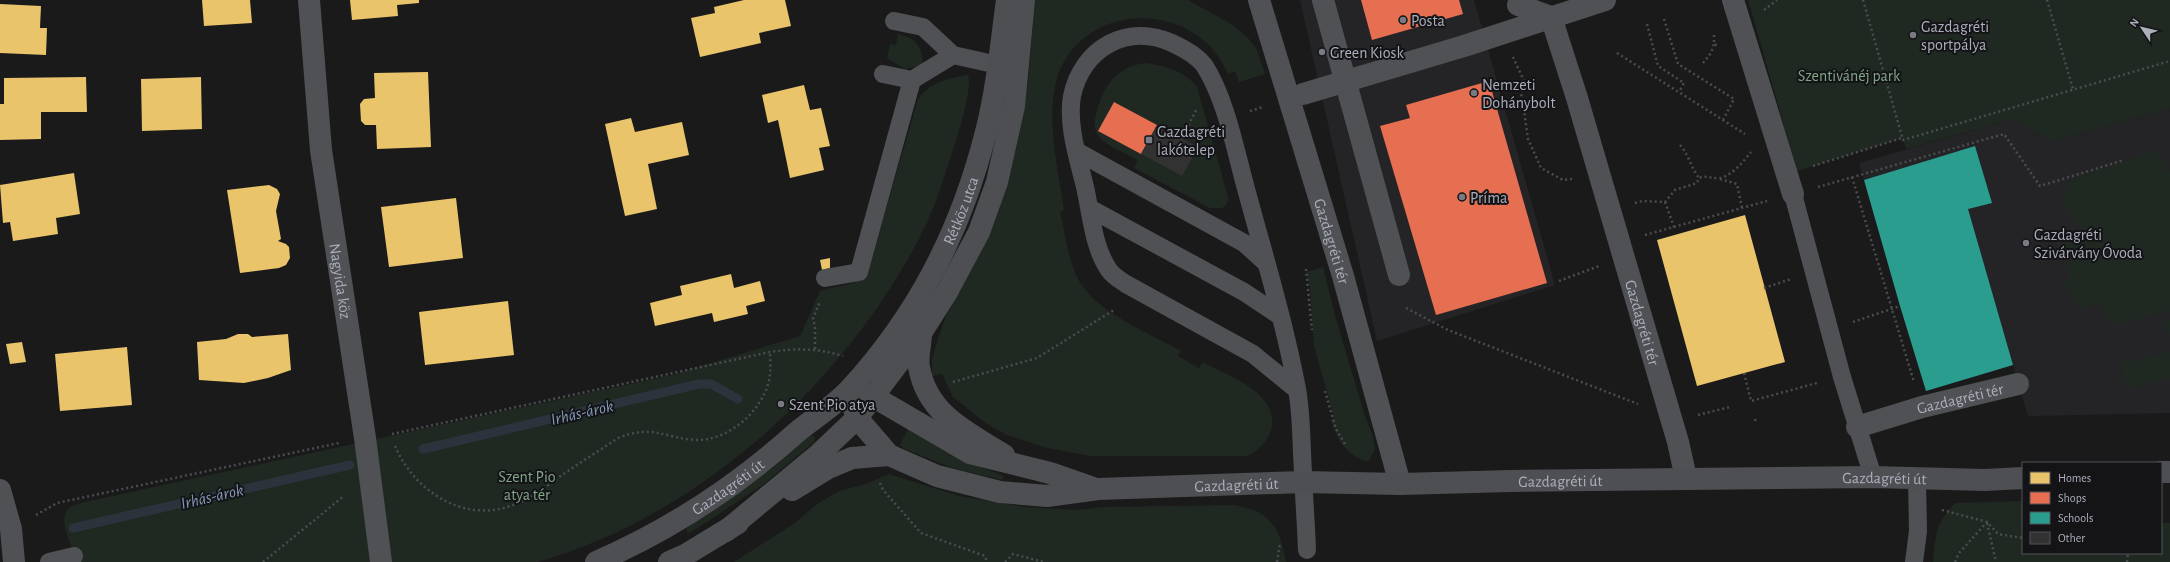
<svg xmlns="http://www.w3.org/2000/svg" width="2170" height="562" viewBox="0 0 2170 562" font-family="'Alegreya Sans',sans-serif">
<rect width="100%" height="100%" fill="#1a1a1b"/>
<path fill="#242427" d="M1300,0H1474L1555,285L1377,341Z
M2170,108V413L2028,416L2013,365L1926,391L1859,163L2012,119L2052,142Z"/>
<path fill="#202822" d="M1035,0H1188L1233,25L1248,38L1256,48L1265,74L1239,82L1235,71L1228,74C1197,0 1088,0 1059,72C1044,113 1058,168 1064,210L1060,212C1065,233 1068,258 1077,277C1093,311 1149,333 1181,351L1178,356L1199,368L1203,362C1228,376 1276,391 1272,426C1270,440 1259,450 1247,456H1091L1047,448L1007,435L987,424L953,397L942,374L932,376V360L936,345L946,316L975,263L1023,112L1028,80Z
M1748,0H2170V108L2052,142L2012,119L1906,149L1902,138L1797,171Z
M898,34C917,39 922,46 923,65L905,69L887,58L890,44L896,45Z
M1146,63C1165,66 1185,71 1197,87L1228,197L1227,204L1222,208H1210L1134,168L1138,160C1127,154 1102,144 1097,134C1093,126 1095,118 1097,110C1105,84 1118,66 1146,63Z
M968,75C973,91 955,144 949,162C941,188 932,214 919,239C842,385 699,516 538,562H78C73,548 55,518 70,507C74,505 81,503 85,502L672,375L800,336L820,291C832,286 847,287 858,280C863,276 867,267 871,261L918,99C930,82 949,78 968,75Z
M2156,150L2170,172V311L2115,325L2098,303L2079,309L2064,283L2069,280L2066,270L2071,260L2059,240L2082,233L2059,199L2069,190L2064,183Z
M1323,267L1336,319L1365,416L1373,437L1375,449L1368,462C1346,455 1337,440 1331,420L1334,417L1332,410L1314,346L1310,287L1306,272Z
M2170,319V336L2161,322Z
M2170,351V378L2128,389L2121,364Z
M908,429L948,453L1003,476V480L952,468L905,449L900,445Z
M810,435L815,437L814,442L764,484L699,527L689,533L686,531L687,528L718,508L775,466Z
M889,474L959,496L1025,507L1078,510L1103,507L1235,505C1241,507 1248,508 1254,510C1277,520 1282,540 1286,562H734L795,523L817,504L839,491L866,484Z
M2023,501V553H2161V523H2170V562H1933C1935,536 1936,523 1955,503Z"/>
<path fill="#e9c46a" d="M202,0H250L252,23L204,26Z
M350,0H419V3L397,5L398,16L352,20Z
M744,0H785L791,26L759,33L761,43L700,57L691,18L715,13L714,7Z
M0,4L41,6L40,28H47L46,55L0,53Z
M428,72L431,147L377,149L376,125H365L361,121L360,104L364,99L375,98L374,73Z
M86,77L87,112H41V139L0,140V104H4V78Z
M201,77L202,129L142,131L141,79Z
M804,85L810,110L821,108L830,146L819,148L824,170L790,178L778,120L768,123L762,95Z
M631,118L635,132L682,122L689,155L648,164L657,209L625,216L605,124Z
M74,173L80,214L56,218L58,234L13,241L10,222L3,223L0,185Z
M269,185L277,189L280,194L276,211L281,239L278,241L286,244L289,247L290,258L286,265L279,268L240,273L227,190Z
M456,198L463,258L389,267L381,207Z
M1745,215L1785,362L1697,386L1657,240Z
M830,258V268L822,270L820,260Z
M731,274L734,288L760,281L765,301L746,306L748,314L714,322L712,313L655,326L650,303L682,295L680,286Z
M508,301L514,355L425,365L419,312Z
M238,334H248L252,337L288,334L291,370L268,378L244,383L199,380L197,342L226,339Z
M22,342L26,362L10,364L6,344Z
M127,347L132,405L60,411L55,354Z"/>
<path fill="#e76f51" d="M1361,0H1459L1463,14L1372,40Z
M1489,81L1547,283L1436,315L1380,126L1410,118L1406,105Z
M1114,102L1157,125L1141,154L1098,131Z"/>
<path fill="#2a9d8f" d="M1975,146L1992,203L1968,209L2013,365L1926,391L1900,306L1864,180Z"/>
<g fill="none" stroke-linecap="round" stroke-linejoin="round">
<path stroke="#2d333d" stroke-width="9" d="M423,449L699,384H711L738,399
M73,528L350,465"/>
</g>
<path fill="#323233" d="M1157,125L1198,147L1182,176L1141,154Z"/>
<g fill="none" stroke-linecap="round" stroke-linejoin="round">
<path stroke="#4b4c50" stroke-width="2.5" stroke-dasharray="2 3" stroke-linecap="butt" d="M1863,0L1903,140L2170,61
M2047,0L2073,89
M1764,10L1777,0
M1664,19L1678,64L1734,99L1723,120
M1647,24L1658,66L1684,83L1679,92
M1714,35V44L1718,46
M1617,53L1745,134
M1513,57L1524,81L1520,103L1524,111L1528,139L1541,168L1563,180L1572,179
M1703,63L1711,53L1714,44
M1250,111L1263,107
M1182,139L1197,108
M1680,145C1689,155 1691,168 1699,178
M1813,166L1902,138
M1852,177L1914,382
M1720,179L1737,184L1742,208
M1818,187L2004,134L2040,186L2124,160
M1665,202L1674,227
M1635,203L1642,201L1665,202L1675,190L1697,183L1699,178C1707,175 1711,179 1719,178C1731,177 1744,161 1751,152
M1645,235L1767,201
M1306,269L1312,330
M1559,281L1599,266
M1764,288L1791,279
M1406,308L1448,330L1638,404
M1853,322L1900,306
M815,349V327L813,319L820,301
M1744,373L1751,401L1817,383
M953,382L1037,358L1114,310
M1325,391L1336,429L1346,446
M1698,415L1730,407
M1755,419L1756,422
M392,434L770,352C798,348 816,348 843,356
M395,446C414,491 464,524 513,505C531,498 547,486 562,475C581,462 600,450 618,438C654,424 663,438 696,440C730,441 767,407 770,374C771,367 770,359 770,352
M880,483L883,490L921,533L985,556L987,562
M1942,510L1987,522L1998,534L2023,538
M36,515L57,503L339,443
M1987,523L1996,562
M263,562L344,496
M1005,562L1013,554L1044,562
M1277,562L1280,543
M1955,562L1959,553L1987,522
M2127,562L2128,553"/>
<path stroke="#505155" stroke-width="18" d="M894,21L923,27L953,55
M883,74L912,80L953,55L998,65
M1076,151L1244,243L1266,263
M1793,194L1842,377L1873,477
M1091,209L1244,292L1280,316
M825,278L859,272L912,80
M1297,390L1253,354L1126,284C1120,280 1113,276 1109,270C1093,247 1091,213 1085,187C1078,158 1067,125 1072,96C1082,48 1127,23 1172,43C1183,48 1196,55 1204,65C1225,97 1235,148 1245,185C1263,252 1284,320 1297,389C1302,416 1301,444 1303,472C1304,498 1306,524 1307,550
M49,562L74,556
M1914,562L1918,531L1917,479"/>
<g stroke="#505155" stroke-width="22">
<path id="s1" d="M309,0L321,150L365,438L381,562"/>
<path id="s2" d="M1259,0L1343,276L1400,484"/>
<path d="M1323,0L1399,275"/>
<path d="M1733,0L1793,194"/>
<path id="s3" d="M1518,5L1551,17L1577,98L1678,442L1686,478"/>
<path d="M1303,94L1464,46L1605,0"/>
<path id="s4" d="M1857,427L1922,407L2018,384"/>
<path d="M0,490L11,529L14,562"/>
</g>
<g stroke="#4e4f52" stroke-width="22">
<path d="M921,333C921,344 917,357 919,367C927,414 967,432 1004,455"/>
<path id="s5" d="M848,392L857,418L889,455L937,476L1000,492L1047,496L1098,489L1303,482L1400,484L1511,481L1873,477L1985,480L2023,478"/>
<path d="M859,394L874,397L970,453L1050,473L1093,488"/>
<path d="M2161,472H2170"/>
<path d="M792,490L828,468L852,458L889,455"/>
<path d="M726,531L818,455L857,418L921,333L947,292L979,232L997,182L1014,106L1024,0"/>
<path id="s6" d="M596,562C670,530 737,486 797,432C814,418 834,406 849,390C918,315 961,231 986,132C997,89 1001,44 1007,0"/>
<path d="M669,562L687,554L738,523"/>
</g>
</g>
<g fill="#787b83" stroke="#141417" stroke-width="1.5">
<circle cx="1403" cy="20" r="4"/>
<circle cx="1913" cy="35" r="4"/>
<circle cx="1322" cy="52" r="4"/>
<circle cx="1474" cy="93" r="4"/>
<rect x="1145" y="136" width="8" height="8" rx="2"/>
<circle cx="1462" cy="197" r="4"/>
<circle cx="2026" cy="243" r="4"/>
<circle cx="781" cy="404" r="4"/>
</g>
<g text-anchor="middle" stroke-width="4" stroke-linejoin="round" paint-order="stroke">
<g font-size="16" fill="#abafbb" stroke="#141417" text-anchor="start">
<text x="1411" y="26">Posta</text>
<text x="1921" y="32">Gazdagréti<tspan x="1921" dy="18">sportpálya</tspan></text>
<text x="1330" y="58">Green Kiosk</text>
<text x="1482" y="90">Nemzeti<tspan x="1482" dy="18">Dohánybolt</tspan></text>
<text x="1157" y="137">Gazdagréti<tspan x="1157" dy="18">lakótelep</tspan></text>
<text x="1470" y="203">Príma</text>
<text x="2034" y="240">Gazdagréti<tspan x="2034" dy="18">Szivárvány Óvoda</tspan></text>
<text x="789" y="410">Szent Pio atya</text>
</g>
<g font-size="16" fill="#82a688" stroke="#141417">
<text x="1849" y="81">Szentivánéj park</text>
<text x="527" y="482">Szent Pio<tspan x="527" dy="18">atya tér</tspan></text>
</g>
<g font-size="16" fill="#abafbb" stroke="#141417">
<text dy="6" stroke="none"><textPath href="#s6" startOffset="520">Rétköz utca</textPath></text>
<text dy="6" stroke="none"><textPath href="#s2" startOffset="252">Gazdagréti tér</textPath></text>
<text dy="6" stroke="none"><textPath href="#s1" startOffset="283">Nagyida köz</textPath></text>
<text dy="6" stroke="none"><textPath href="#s3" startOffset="354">Gazdagréti tér</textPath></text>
<text dy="6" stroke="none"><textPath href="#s4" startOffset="107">Gazdagréti tér</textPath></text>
<text dy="6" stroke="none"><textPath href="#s5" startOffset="1079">Gazdagréti út</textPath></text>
<text dy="6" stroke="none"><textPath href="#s5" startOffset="755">Gazdagréti út</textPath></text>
<text dy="6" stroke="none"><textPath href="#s5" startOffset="431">Gazdagréti út</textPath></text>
<text dy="6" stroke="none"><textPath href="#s6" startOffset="152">Gazdagréti út</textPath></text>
</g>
<g font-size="17" font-style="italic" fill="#8298b6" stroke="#141417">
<text transform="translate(582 412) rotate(-13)" y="6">Irhás-árok</text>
<text transform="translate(212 496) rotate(-13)" y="6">Irhás-árok</text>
</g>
</g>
<rect x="2022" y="462" width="140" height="92" fill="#141417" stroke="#505259"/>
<rect x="2030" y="472" width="20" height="12" fill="#e9c46a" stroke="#505259"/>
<text x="2058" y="482" font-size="12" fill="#abafbb">Homes</text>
<rect x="2030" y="492" width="20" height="12" fill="#e76f51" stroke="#505259"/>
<text x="2058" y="502" font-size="12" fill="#abafbb">Shops</text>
<rect x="2030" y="512" width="20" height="12" fill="#2a9d8f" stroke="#505259"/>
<text x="2058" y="522" font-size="12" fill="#abafbb">Schools</text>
<rect x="2030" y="532" width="20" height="12" fill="#323233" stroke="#505259"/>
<text x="2058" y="542" font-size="12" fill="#abafbb">Other</text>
<g transform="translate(2142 28) rotate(305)" stroke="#141417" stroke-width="3" paint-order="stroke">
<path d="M0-3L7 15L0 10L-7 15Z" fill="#abafbb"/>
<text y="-6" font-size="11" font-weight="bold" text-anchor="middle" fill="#abafbb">N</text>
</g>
</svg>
